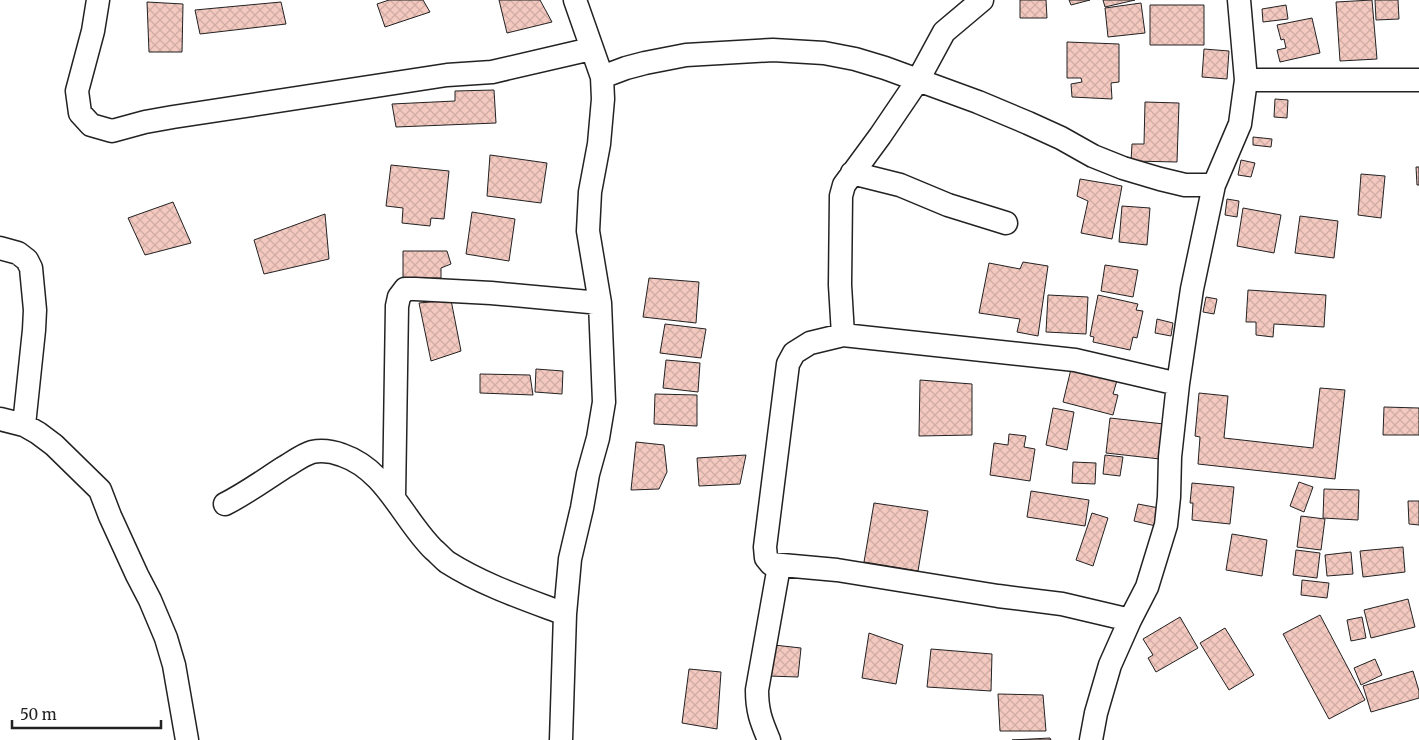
<svg xmlns="http://www.w3.org/2000/svg" width="1419" height="740" viewBox="0 0 1419 740" font-family="Merriweather,serif">
<defs>
<pattern id="building-cross-hatch" width="8" height="8" patternUnits="userSpaceOnUse" patternTransform="scale(1.25)"><rect width="8" height="8" fill="#f3c9c0"/><path d="M0 0l8 8M0 8l8-8" fill="none" stroke="#d0aca5"/></pattern>
</defs>
<rect width="100%" height="100%" fill="#fff"/>
<path fill="url(#building-cross-hatch)" stroke="#222" d="M389,0H423L430,12L385,27L377,4Z
M499,0H540L552,22L507,33Z
M1020,0H1046L1047,18H1020Z
M1069,0H1090L1071,5Z
M1103,0H1135L1105,7Z
M1372,0L1377,59L1340,61L1336,2Z
M1375,0H1398L1399,19L1376,20Z
M147,2L183,4L182,52H149Z
M281,2L286,24L200,34L195,10Z
M1141,3L1145,33L1108,37L1105,8Z
M1150,5H1204V45H1150Z
M1286,5L1288,19L1263,22L1262,9Z
M1312,18L1320,53L1280,62L1277,50L1286,48L1284,39L1281,40L1277,25Z
M1067,42L1119,44V82L1111,83L1112,99L1072,97L1071,84L1082,82L1081,78H1067Z
M1204,49L1229,51L1227,79L1202,77Z
M494,90L496,123L396,127L392,104L455,101V91Z
M1275,99L1288,100L1287,118L1274,117Z
M1145,102L1179,103L1177,162L1131,161L1132,144H1144Z
M1253,137L1272,139L1271,147L1253,145Z
M490,155L547,163L541,203L487,196Z
M1241,160L1255,163L1251,177L1238,175Z
M391,165L449,171L444,219L431,218L430,226L402,223L403,208L386,206Z
M1416,167H1419V185H1417Z
M1361,174L1385,176L1381,218L1358,215Z
M1080,179L1122,186L1112,239L1081,233L1088,201L1077,196Z
M1227,199L1239,201L1237,217L1225,215Z
M173,202L191,243L145,255L128,218Z
M1122,206L1150,208L1147,245L1119,242Z
M1243,208L1281,215L1274,253L1237,246Z
M472,212L515,219L509,261L466,254Z
M325,214L329,259L264,274L254,240Z
M1300,216L1338,221L1334,258L1295,253Z
M403,251H447L451,264L441,268V278H403Z
M1023,262L1048,266L1038,336L1017,332L1020,319L979,313L989,263L1020,269Z
M1105,265L1138,270L1133,297L1101,291Z
M649,278L699,282L696,323L643,317Z
M1248,290L1326,295L1324,327L1274,324L1273,337L1256,335V322H1246Z
M1048,295L1088,297L1086,334L1046,332Z
M1098,295L1138,304L1136,310L1143,311L1137,338L1133,337L1130,350L1093,342L1094,337L1090,336Z
M1206,297L1217,299L1214,314L1203,312Z
M451,300L461,351L431,361L419,303Z
M1157,319L1173,323L1171,336L1155,333Z
M665,324L706,329L701,358L660,353Z
M666,360L700,363L698,392L663,388Z
M1072,365L1118,377L1113,394L1118,395L1113,415L1063,402Z
M536,369L563,371L562,394L535,392Z
M480,374L530,375L533,395L480,393Z
M920,380L972,384V435L919,436Z
M1320,388L1345,390L1335,479L1198,464L1200,437L1195,436L1199,393L1228,396L1224,438L1313,448Z
M655,394L697,395V426L654,424Z
M1384,407L1419,408V435H1383Z
M1053,408L1074,412L1067,450L1046,445Z
M1110,418L1164,424L1160,459L1106,453Z
M1009,434L1026,436L1024,447L1035,449L1030,481L990,475L994,443L1008,445Z
M636,442L664,445L667,472L659,489L631,490Z
M746,455L740,484L699,486L697,458Z
M1105,455L1123,457L1120,476L1103,474Z
M1073,462L1096,463L1095,484L1072,483Z
M1299,482L1313,487L1304,512L1290,506Z
M1192,483L1234,487L1230,524L1192,520L1193,503H1190Z
M1324,489L1359,490L1358,520L1323,518Z
M1031,491L1089,500L1085,526L1027,517Z
M1408,501H1419V525L1409,524Z
M874,503L928,511L918,571L864,562Z
M1138,504L1159,508L1156,526L1134,521Z
M1092,513L1108,518L1093,566L1076,560Z
M1301,516L1325,519L1321,550L1297,547Z
M1232,534L1267,540L1262,576L1226,570Z
M1403,547L1405,572L1363,577L1360,551Z
M1296,550L1320,553L1317,578L1293,575Z
M1351,552L1353,574L1327,576L1325,555Z
M1302,580L1329,583L1327,598L1301,595Z
M1408,599L1415,627L1371,638L1364,610Z
M1320,615L1365,700L1329,719L1283,634Z
M1180,617L1198,648L1156,672L1148,658L1153,655L1143,639Z
M1362,617L1366,638L1351,641L1347,620Z
M1225,628L1254,675L1229,690L1200,643Z
M869,633L903,645L896,684L862,678Z
M774,645L801,648L798,677L768,676Z
M931,649L992,654L991,691L927,687Z
M1375,659L1382,675L1361,685L1354,668Z
M689,669L721,672L717,729L682,723Z
M1413,671L1419,691V698L1371,712L1363,686Z
M998,694L1043,695L1046,731H1000Z
M1050,738L1051,740H1012Z"/>
<g fill="none" stroke-linecap="round" stroke-linejoin="round">
<defs>
<path id="minor" d="M98,0L93,31L77,91L80,113L91,125L112,131L145,122L173,117L447,75L492,72L591,49
M602,77L626,68L645,63L686,55L773,50L824,53L855,59L885,68L978,102L1028,123L1061,138L1093,156L1123,168L1160,179L1185,185H1214
M1246,80H1419
M852,173L900,185L948,205L1006,223
M0,248L18,253L27,260L31,268L35,310L34,330L24,425
M843,335L840,285L841,196L844,185L880,136L918,80L944,32L982,0
M0,419L24,425L38,433L54,445L100,490L110,516L137,575L150,600L166,638L174,665L187,740
M394,498L397,306L399,297L405,289H415L491,293L600,303
M225,504C245,494 263,481 283,468C292,463 302,455 312,452C322,450 334,452 342,455C386,470 402,518 433,549C438,553 442,558 447,562C483,585 525,599 565,614
M1130,620L1062,604L998,596L837,570L771,564L766,558L765,547L788,364L794,353L810,343L843,335L1075,360L1178,384
M561,740L565,614L570,559L582,508L588,474L598,438L604,402L600,303L588,231L590,192L599,144L603,99L602,77L575,0
M769,740C761,721 757,711 757,690L779,566
M1091,740L1096,713L1110,665L1130,620L1147,587L1166,525L1169,497L1170,457L1178,384L1192,289L1214,185L1240,124L1246,80L1239,0"/>
</defs>
<use href="#minor" stroke="#222" stroke-width="25"/>
<use href="#minor" stroke="#fff" stroke-width="22"/>
</g>
<path d="M12 720v8h149v-8" fill="none" stroke="#222222" stroke-width="2.5"/>
<text x="20" y="720" font-size="15" fill="#222222" stroke="#ffffff" stroke-width="4" paint-order="stroke">50 m</text>
</svg>
